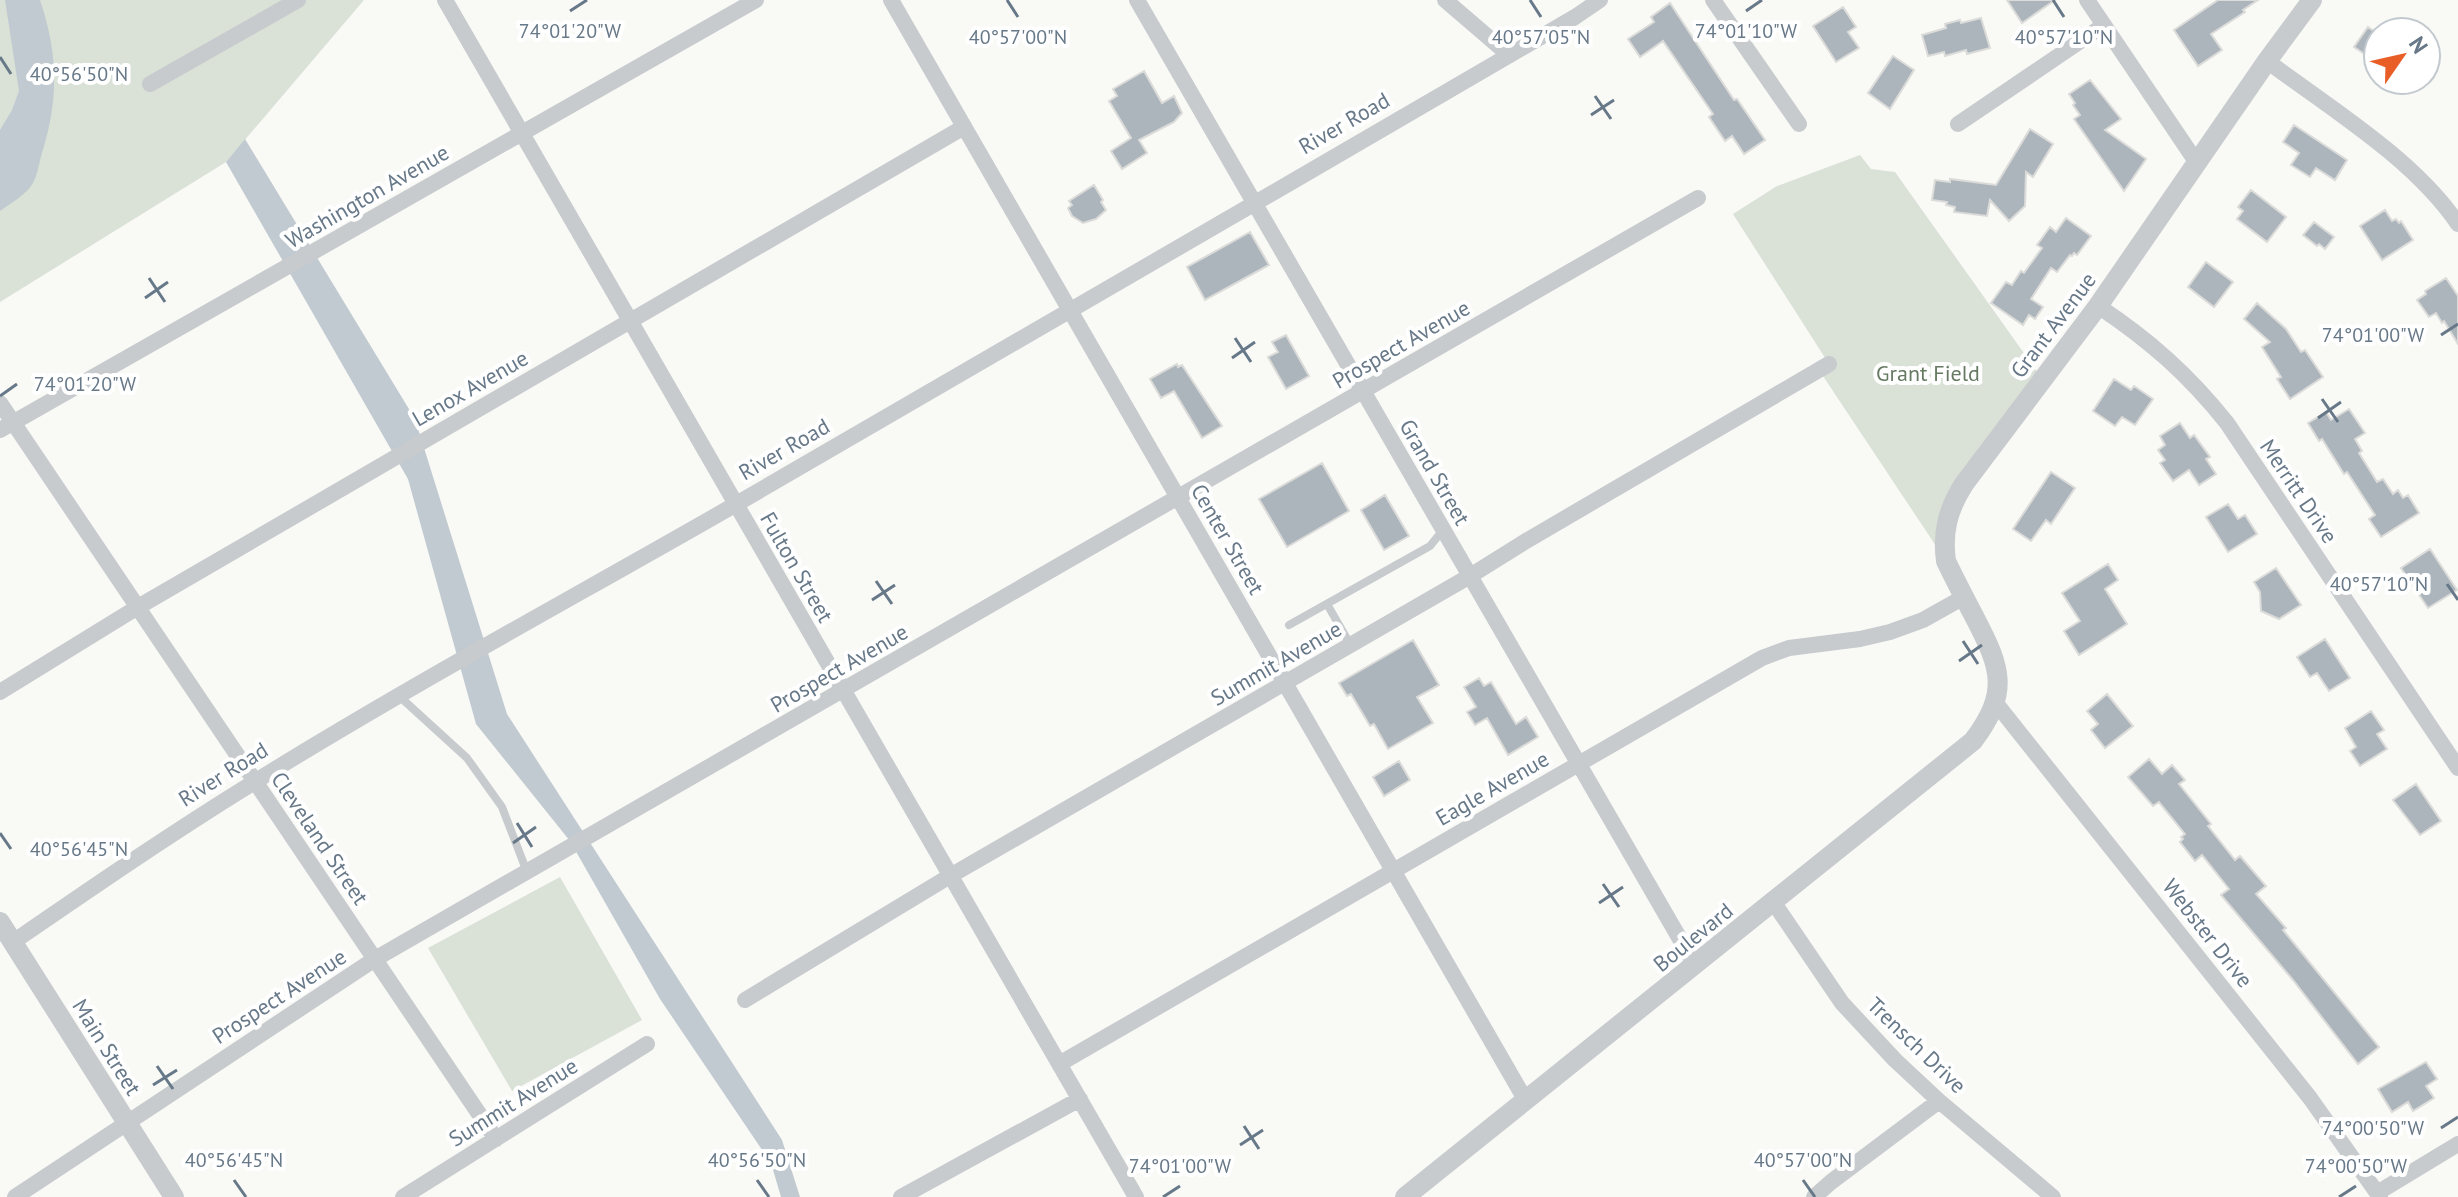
<svg xmlns="http://www.w3.org/2000/svg" width="2458" height="1197" viewBox="0 0 2458 1197" font-family="'PT Sans',sans-serif">
<rect width="100%" height="100%" fill="#f9f9f6"/>
<path fill="#dae1d7" d="M0,0H364L226,162L0,302Z
M1860,155L1871,169L1895,172L2043,380L1964,484L1946,561L1819,370L1829,364L1733,214L1777,186Z
M560,877L642,1020L512,1091L428,948Z"/>
<path fill="#c1cad0" d="M5,0H40C58,53 59,99 42,153C39,162 38,174 33,183C27,194 11,203 0,211V130L12,110L19,91Z
M245,139L415,419L507,714L782,1140L800,1197H781L771,1163L660,999L570,841L476,724L408,479L226,162Z"/>
<path fill="#adb5bc" stroke="#dbdbd9" stroke-width="2" d="M2007,0H2055L2022,23Z
M2218,0H2258L2243,10L2245,12L2211,34L2222,50L2198,66L2174,30Z
M1670,3L1734,100L1737,99L1765,140L1744,154L1732,136L1725,141L1709,117L1713,114L1663,41L1640,57L1628,39L1654,22L1651,17Z
M1843,7L1856,27L1848,32L1859,48L1836,62L1813,26Z
M1981,18L1990,48L1967,54L1966,50L1945,56L1944,52L1928,56L1922,35L1946,28L1945,24L1960,20L1961,23Z
M2368,27L2378,34V63L2354,47Z
M1893,56L1914,70L1890,109L1868,93Z
M1144,71L1162,103L1174,96L1182,113L1174,122L1139,140L1147,153L1122,169L1111,151L1131,138L1109,101L1117,96L1113,89Z
M2090,80L2121,119L2105,130L2146,159L2124,191L2074,119L2080,115L2073,105L2075,103L2069,94Z
M2294,125L2347,160L2335,180L2316,168L2310,177L2291,165L2299,153L2283,142Z
M2030,129L2053,144L2033,177L2026,172L2025,206L2009,221L1990,200L1987,216L1954,212L1955,207L1946,205L1947,202L1932,200L1935,180L1950,182V179L1996,185Z
M1094,185L1103,200L1101,202L1106,210L1096,219L1083,223L1072,216L1068,208L1072,205L1069,201Z
M2251,190L2286,217L2267,242L2237,219L2243,211L2238,207Z
M2385,210L2392,221L2396,219L2399,223L2401,221L2413,240L2382,260L2360,226Z
M2066,218L2091,236L2077,255L2074,253L2072,256L2070,255L2057,272L2051,268L2031,299L2043,307L2035,319L2029,315L2023,325L1991,303L2006,282L2012,285L2021,271L2024,273L2042,248L2037,245L2050,227L2056,232Z
M2314,222L2334,237L2325,249L2319,244L2317,246L2303,235Z
M1250,232L1269,265L1205,300L1187,267Z
M2206,262L2233,282L2214,307L2188,287Z
M2446,278L2458,296V344L2444,321L2442,323L2436,313L2429,317L2417,300L2426,294L2425,291Z
M2257,303L2286,329L2301,352L2305,350L2323,377L2290,399L2277,379L2281,377L2262,347L2270,342L2244,319Z
M1286,335L1309,376L1286,389L1268,357L1278,352L1272,342Z
M1177,364L1178,367L1182,365L1222,426L1202,438L1174,391L1161,398L1150,379Z
M2114,379L2131,390L2134,386L2153,399L2135,425L2122,417L2115,426L2093,411Z
M2349,409L2365,433L2355,439L2362,451L2359,453L2377,482L2383,479L2393,494L2398,490L2403,498L2408,495L2419,513L2381,537L2369,519L2375,515L2347,472L2344,474L2322,439L2319,441L2308,423L2326,412L2331,420Z
M2180,423L2190,438L2194,435L2210,457L2206,459L2216,474L2199,485L2189,470L2173,481L2160,463L2165,460L2158,450L2165,445L2160,436Z
M1322,463L1349,511L1287,547L1259,499Z
M2051,472L2075,488L2051,524L2046,520L2031,541L2013,529Z
M1385,495L1409,536L1384,550L1361,510Z
M2228,504L2238,519L2245,515L2257,534L2228,552L2206,517Z
M2430,549L2457,590L2428,608L2401,568Z
M2108,564L2118,580L2105,589L2127,624L2079,655L2064,631L2080,621L2062,593Z
M2276,568L2301,605L2279,619L2261,611L2260,592L2254,582Z
M2325,639L2350,678L2329,691L2317,673L2310,677L2297,657Z
M1413,640L1439,685L1417,697L1433,723L1388,749L1374,724L1370,726L1351,694L1347,696L1339,683Z
M1479,678L1484,686L1491,682L1516,724L1526,717L1538,737L1508,755L1487,718L1475,725L1467,712L1476,707L1464,687Z
M2107,694L2133,726L2105,748L2091,730L2098,724L2087,711Z
M2371,711L2384,730L2377,734L2387,749L2360,766L2350,751L2356,747L2345,728Z
M2149,759L2162,774L2172,765L2185,780L2179,784L2211,824L2208,826L2235,860L2240,856L2266,886L2256,894L2286,928L2283,930L2379,1047L2358,1064L2293,980L2221,895L2229,889L2202,855L2195,861L2180,842L2183,839L2181,837L2185,834L2159,802L2153,806L2128,777Z
M1399,761L1410,780L1384,796L1373,777Z
M2416,784L2441,821L2420,835L2393,800Z
M2426,1062L2437,1079L2426,1086L2434,1098L2413,1111L2408,1102L2392,1112L2378,1089Z"/>
<g fill="none" stroke-linecap="round" stroke-linejoin="round">
<path stroke="#c7cbce" stroke-width="8" d="M1327,604L1350,644
M1289,625L1430,546L1443,530
M399,696L467,758L502,807L527,872"/>
<path stroke="#c7cbce" stroke-width="16" d="M445,0L1136,1197
M891,0L1526,1101
M1137,0L1695,965
M1445,0L1509,55
M1713,0L1799,124
M2087,0L2197,163
M2267,61C2330,108 2414,159 2458,224
M150,84L298,0
M1958,124L2104,25
M2098,306C2149,340 2188,374 2227,423L2458,768
M0,403L496,1139
M0,430L756,0
M0,692L138,607L964,127
M1995,702L2310,1098L2380,1197
M1774,903L1842,1003L1895,1060L1939,1101L2053,1197
M13,942C93,887 173,832 256,781C414,683 578,595 738,503C1018,342 1296,179 1575,17L1600,0
M745,1000L950,876L1470,576L1526,541L1829,364
M1059,1064L1762,658L1789,648L1860,639L1890,632L1923,620L1964,597
M2377,1193L2458,1144
M15,1197L375,959L1698,198
M403,1197L647,1044
M901,1197L1080,1099
M1814,1197L1831,1182L1939,1101"/>
<path stroke="#c7cbce" stroke-width="20" d="M0,922L174,1197
M1405,1197L1973,741C2010,692 2001,668 1975,618C1965,599 1955,580 1946,561C1942,532 1948,509 1964,484L2098,306L2267,61L2312,0"/>
</g>
<path fill="none" stroke="#677888" stroke-width="3" d="M1007,0L1018,17M1530,0L1541,17M2053,0L2064,17M570,11L587,0M1746,11L1762,0M0,57L11,74M1595,96L1611,119M1591,115L1614,100M149,278L165,302M145,298L168,282M2441,335L2458,324M1235,338L1251,362M1232,358L1255,342M0,396L17,384M2322,399L2338,422M2318,418L2341,402M876,581L892,604M2447,584L2458,600M872,600L895,585M1963,641L1978,664M1959,661L1982,645M517,823L532,847M0,833L11,849M513,843L536,827M1603,884L1619,907M1599,903L1623,887M157,1066L173,1089M153,1085L177,1070M1244,1126L1259,1149M2441,1128L2458,1117M1240,1145L1263,1130M234,1180L246,1197M757,1180L769,1197M1803,1180L1815,1197M1163,1197L1180,1186M2339,1197L2356,1186"/>
<g text-anchor="middle" stroke-width="8" stroke-linejoin="round" paint-order="stroke">
<g font-size="22" fill="#677888" stroke="#fff">
<text transform="translate(1344 123) rotate(-30)" y="8">River Road</text>
<text transform="translate(367 196) rotate(-30)" y="8">Washington Avenue</text>
<text transform="translate(2053 325) rotate(-53)" y="8">Grant Avenue</text>
<text transform="translate(1401 344) rotate(-30)" y="8">Prospect Avenue</text>
<text transform="translate(470 388) rotate(-30)" y="8">Lenox Avenue</text>
<text transform="translate(784 449) rotate(-30)" y="8">River Road</text>
<text transform="translate(1435 472) rotate(60)" y="8">Grand Street</text>
<text transform="translate(2299 491) rotate(56)" y="8">Merritt Drive</text>
<text transform="translate(1228 539) rotate(60)" y="8">Center Street</text>
<text transform="translate(797 567) rotate(60)" y="8">Fulton Street</text>
<text transform="translate(1276 663) rotate(-30)" y="8">Summit Avenue</text>
<text transform="translate(839 668) rotate(-30)" y="8">Prospect Avenue</text>
<text transform="translate(223 774) rotate(-32)" y="8">River Road</text>
<text transform="translate(1492 788) rotate(-30)" y="8">Eagle Avenue</text>
<text transform="translate(320 838) rotate(56)" y="8">Cleveland Street</text>
<text transform="translate(2208 933) rotate(52)" y="8">Webster Drive</text>
<text transform="translate(1693 937) rotate(-39)" y="8">Boulevard</text>
<text transform="translate(279 996) rotate(-33)" y="8">Prospect Avenue</text>
<text transform="translate(1917 1045) rotate(44)" y="8">Trensch Drive</text>
<text transform="translate(107 1047) rotate(58)" y="8">Main Street</text>
<text transform="translate(513 1102) rotate(-32)" y="8">Summit Avenue</text>
</g>
<g font-size="22" fill="#667a62" stroke="#fff">
<text x="1928" y="381">Grant Field</text>
</g>
</g>
<g font-size="20" text-anchor="middle" fill="#677888" stroke="#fff" stroke-width="8" stroke-linejoin="round" paint-order="stroke">
<text x="1746" y="38">74°01'10"W</text>
<text x="570" y="38">74°01'20"W</text>
<text x="1018" y="44">40°57'00"N</text>
<text x="2064" y="44">40°57'10"N</text>
<text x="1541" y="44">40°57'05"N</text>
<text x="79" y="81">40°56'50"N</text>
<text x="2373" y="342">74°01'00"W</text>
<text x="85" y="391">74°01'20"W</text>
<text x="2379" y="591">40°57'10"N</text>
<text x="79" y="856">40°56'45"N</text>
<text x="2373" y="1135">74°00'50"W</text>
<text x="234" y="1167">40°56'45"N</text>
<text x="757" y="1167">40°56'50"N</text>
<text x="1803" y="1167">40°57'00"N</text>
<text x="1180" y="1173">74°01'00"W</text>
<text x="2356" y="1173">74°00'50"W</text>
</g>
<g transform="translate(2402 56) rotate(56)"><circle r="38" fill="#ffffff" stroke="#c2c9cf" stroke-width="2"/>
<path d="M0-6L14 30L0 20L-14 30Z" fill="#e95e27"/>
<text y="-12" font-size="22" font-weight="bold" text-anchor="middle" fill="#677888">N</text>
</g>
</svg>
